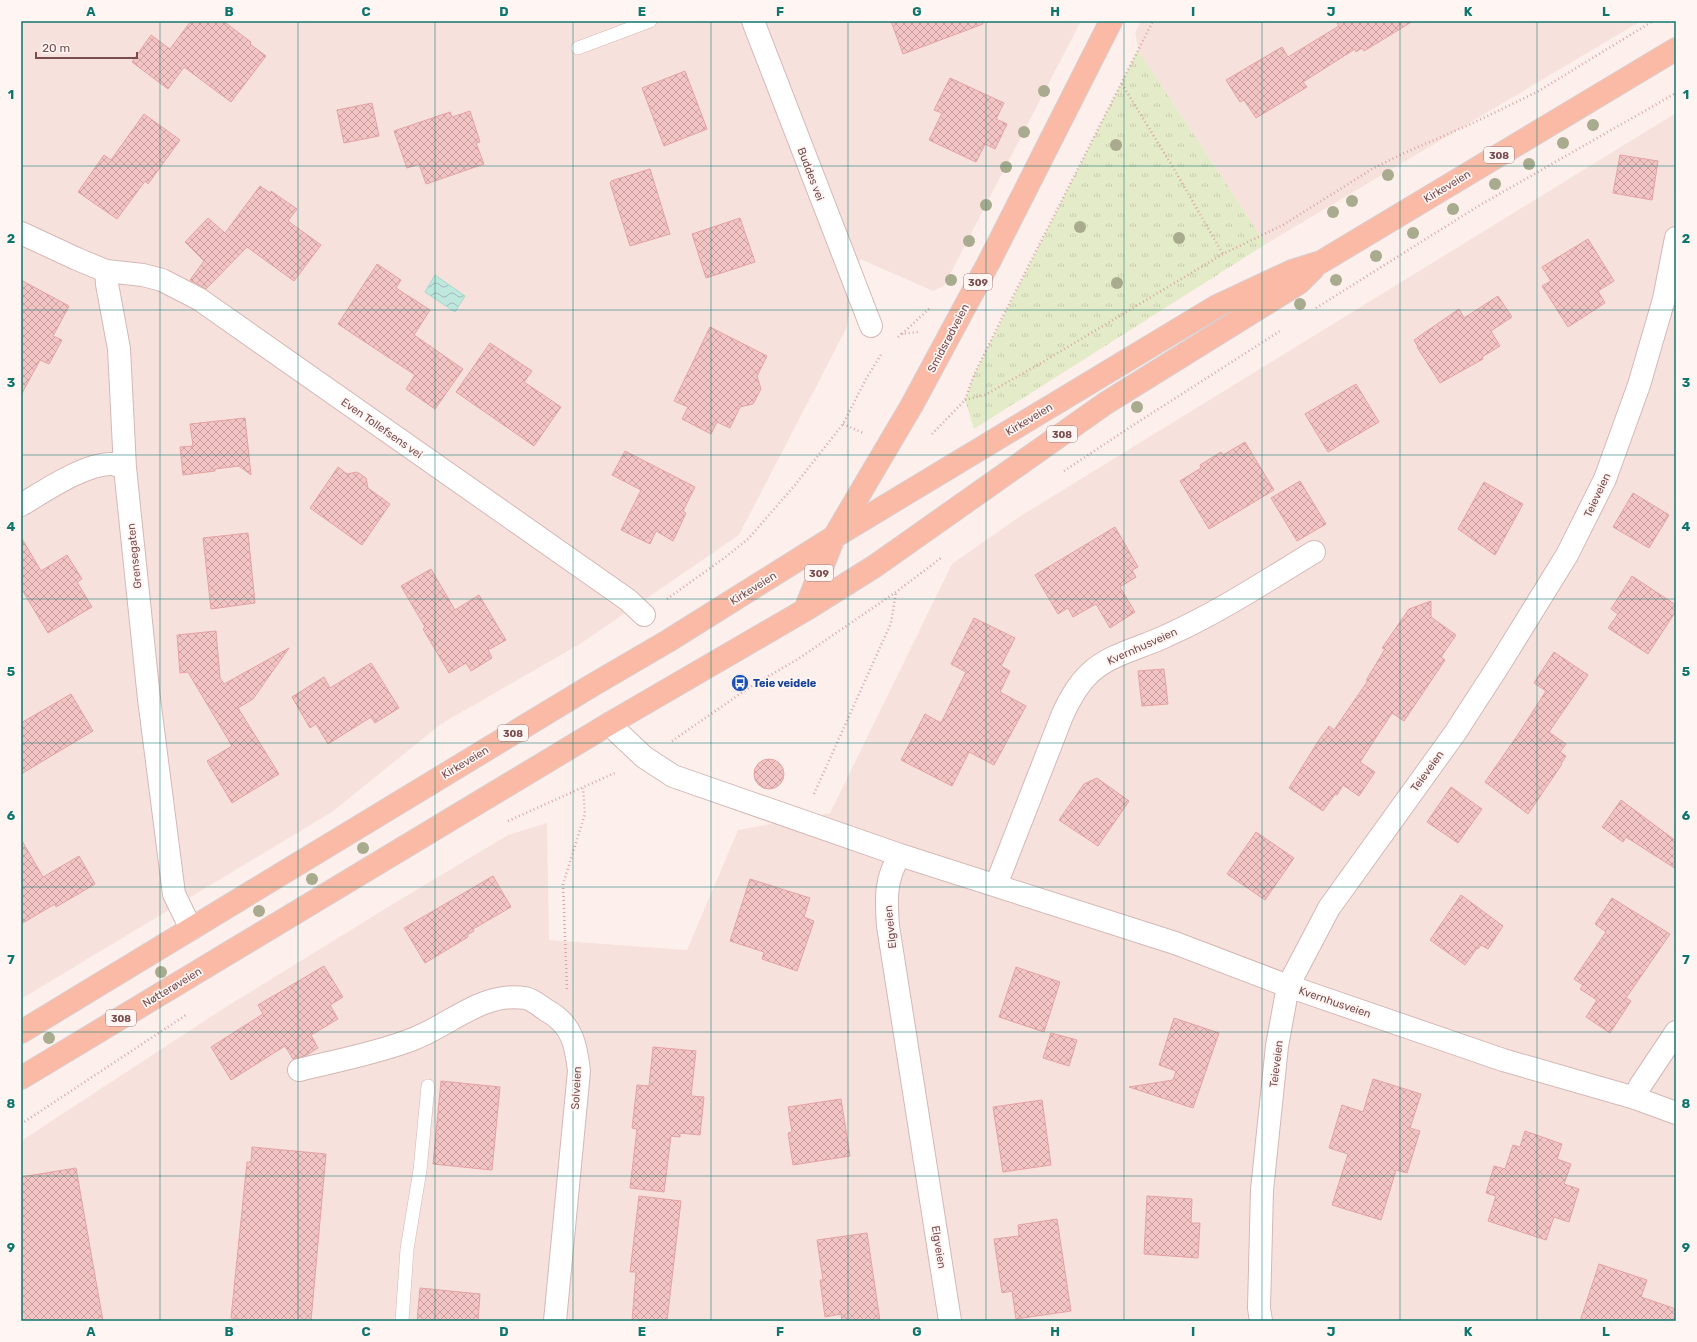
<svg xmlns="http://www.w3.org/2000/svg" width="1697" height="1342" viewBox="0 0 1697 1342" font-family="Rubik,sans-serif">
<defs>
<pattern id="park-tufts" width="24" height="20" patternUnits="userSpaceOnUse"><rect width="24" height="20" fill="#e4ebc9"/><path d="M3 7l-1-3M5 7V3M7 7l1-3M15 17l-1-3M17 17v-4M19 17l1-3" fill="none" stroke="#c7cbae"/></pattern>
<pattern id="water-waves" width="16" height="10" patternUnits="userSpaceOnUse"><rect width="16" height="10" fill="#bfe7de"/><path d="M0 5q4-4 8 0t8 0" fill="none" stroke="#a0bdb6"/></pattern>
<pattern id="building-cross-hatch" width="8" height="8" patternUnits="userSpaceOnUse"><rect width="8" height="8" fill="#f2c4c3"/><path d="M0 0l8 8M0 8l8-8" fill="none" stroke="#c9a1a1"/></pattern>
</defs>
<rect width="100%" height="100%" fill="#fdf0ec"/>
<path fill="#f7e1dd" d="M21,21H1081L944,286L933,291L860,259L846,329L739,535L580,644L441,724L332,812L21,999Z
M1141,21H1641L1266,244L1138,50L1135,32Z
M1676,113V1321H21V1141L221,1010L388,907L508,835L547,823L549,940L687,950L738,830L830,813L952,564L1019,517Z"/>
<path fill="url(#park-tufts)" d="M1138,50L1266,244L974,429L965,400L974,375Z"/>
<path fill="url(#water-waves)" stroke="#a5d9cd" d="M435,275L465,296L455,312L425,292Z"/>
<path fill="url(#building-cross-hatch)" stroke="#e5a3a4" d="M191,21H223L251,42L250,44L266,56L231,102L184,67L168,89L132,62L151,35L170,49Z
M891,21H982L983,24L903,54Z
M1336,21H1413L1364,51L1362,48L1356,52L1355,49L1303,82L1307,87L1256,118L1244,100L1240,102L1226,80L1282,47L1288,57L1339,26Z
M685,71L707,129L664,146L642,88Z
M950,78L1004,103L996,119L1007,124L995,149L985,144L976,162L929,140L942,113L934,110Z
M372,103L379,136L344,143L337,110Z
M470,111L480,142L476,143L484,164L426,184L419,164L407,168L394,131L450,112L452,117Z
M144,114L180,140L148,184L145,181L117,219L78,192L104,155L111,160Z
M1620,155L1658,161L1652,200L1613,193Z
M650,169L670,234L630,246L610,183L611,182V181Z
M260,186L270,193L271,191L297,209L288,221L321,245L294,281L247,247L206,289L190,280L204,261L185,242L208,218L225,233Z
M740,218L755,262L706,278L692,234Z
M1588,239L1614,281L1598,291L1605,303L1568,327L1542,286L1551,281L1542,267Z
M377,264L401,280L396,288L430,310L414,335L463,369L435,409L406,389L415,375L338,324Z
M21,280L69,306L53,336L62,340L49,364L40,360L21,395Z
M1498,296L1512,317L1491,331L1500,346L1482,357L1483,359L1440,383L1417,347H1418L1414,340L1459,309L1464,318Z
M710,327L767,356L757,376L761,389L753,404L740,407L730,428L717,422L711,434L682,419L688,407L674,401Z
M490,343L532,371L524,382L561,407L534,446L456,392Z
M1356,384L1379,422L1328,452L1305,414Z
M245,418L251,475L239,466L215,469V471L183,475L180,447L193,446L190,424Z
M1245,442L1274,490L1209,529L1180,481L1201,468L1200,465L1221,452L1223,455Z
M625,451L695,487L683,511L686,513L673,541L656,531L650,544L621,530L641,490L612,475Z
M338,467L347,474L357,472L366,478L368,488L390,504L362,545L310,508Z
M1300,481L1326,524L1297,541L1271,498Z
M1484,482L1523,504L1495,555L1458,529Z
M1633,493L1669,515L1649,548L1613,527Z
M1115,527L1138,567L1132,570L1136,577L1120,587L1135,612L1110,628L1096,604L1073,617L1068,608L1058,614L1035,575Z
M248,533L255,603L211,609L203,538Z
M21,537L41,571L67,555L82,579L77,582L92,607L48,633L21,588Z
M431,569L455,610L479,595L506,640L488,650L492,658L471,671L466,663L449,673L423,629L425,627L401,586Z
M1632,576L1676,605V611L1648,654L1608,628L1618,614L1611,609Z
M1431,601V617L1456,635L1441,657L1445,660L1404,721L1392,713L1360,762L1375,772L1359,796L1343,785L1337,795L1335,794L1323,811L1289,788L1319,740L1329,726L1334,730L1367,682V679L1385,649L1382,648L1409,609Z
M974,618L1015,638L1001,666L1010,671L1000,692L1026,706L994,765L969,752L952,786L901,760L925,714L941,723L966,672L951,664Z
M216,631L220,678L224,684L289,648L253,699L238,708L279,774L232,803L207,761L232,746L188,672L180,673L177,635Z
M1554,652L1588,675L1549,732L1566,744L1560,752L1566,756L1561,764H1562L1528,814L1485,782L1517,736L1546,691L1534,683Z
M371,663L399,708L375,723L371,717L328,744L316,724L310,728L292,697L324,677L330,688Z
M1164,669L1168,704L1142,706L1138,671Z
M71,694L93,731L21,774V723Z
M754 774a15 15 0 1 1 30 0a15 15 0 1 1-30 0Z
M1097,778L1129,801L1098,846L1059,820L1084,784Z
M1451,787L1482,809L1458,843L1427,822Z
M1621,800L1676,841V869L1626,837L1623,842L1602,827Z
M1256,832L1294,858L1265,900L1227,874Z
M21,839L43,877L79,856L95,884L56,907L55,904L21,924Z
M493,876L511,907L473,929L474,931L467,935L468,937L425,963L404,928Z
M750,879L810,898L804,917L814,921L797,971L762,959L764,952L730,941Z
M1461,895L1503,926L1488,949L1481,945L1478,949L1477,948L1465,965L1430,940Z
M1612,898L1670,934L1626,998L1631,1001L1610,1033L1586,1017L1597,1000L1580,989L1583,985L1574,979L1606,932L1595,924Z
M324,966L343,997L330,1005L338,1019L311,1035L318,1048L305,1056L293,1059L285,1046L231,1080L211,1047L263,1014L258,1005Z
M1016,967L1060,982L1044,1032L999,1017Z
M1174,1018L1219,1033L1193,1108L1129,1087L1173,1080L1176,1071L1159,1065Z
M1051,1033L1077,1040L1069,1066L1043,1058Z
M653,1047L696,1051L691,1096L704,1097L700,1135L680,1133V1137L671,1136L664,1192L630,1188L637,1129L632,1128L637,1085L649,1086Z
M1373,1079L1421,1094L1410,1128L1420,1131L1407,1173L1396,1170L1381,1220L1332,1205L1348,1154L1329,1148L1342,1105L1363,1112Z
M441,1081L500,1087L492,1170L433,1164Z
M841,1099L850,1156L793,1165L788,1133L792,1132L788,1107Z
M1042,1100L1051,1165L1003,1172L993,1107Z
M1525,1131L1562,1144L1557,1159L1571,1164L1564,1184L1579,1189L1569,1222L1554,1217L1546,1240L1488,1221L1496,1196L1486,1193L1494,1166L1505,1169L1513,1145L1520,1147Z
M252,1147L326,1154L311,1321H255L231,1318L247,1162H251Z
M76,1168L103,1321H21V1177Z
M639,1196L681,1201L667,1321H632L636,1272H630Z
M1147,1196L1192,1199L1191,1223H1200L1198,1258L1144,1254Z
M1057,1219L1071,1311L1016,1319L1012,1291L1002,1293L994,1239L1019,1236L1018,1225Z
M867,1233L880,1321H842L841,1314L825,1317L820,1280H823L817,1240Z
M1599,1264L1647,1280L1641,1297L1676,1309V1321H1580Z
M420,1288L480,1294L478,1321H417Z"/>
<g fill="none" stroke-linecap="round" stroke-linejoin="round">
<defs>
<path id="service" d="M578,48L650,21
M402,1321L407,1249L420,1170L428,1086"/>
<path id="minor" d="M753,21L871,326
M21,233L77,259L106,271L143,275L162,280L199,299L628,600L644,615
M106,271L107,284L119,349L125,468L149,699L174,894L191,929
M21,505C43,492 87,462 113,464C117,465 122,467 125,468
M609,724L644,757L673,776L900,855C885,878 886,899 888,926L950,1321
M900,855L1175,943L1288,986L1503,1060L1635,1098L1676,1113
M996,885L1062,716C1069,700 1077,685 1090,673C1110,654 1141,648 1166,636C1218,613 1266,581 1314,552
M299,1070C335,1061 373,1054 408,1041C447,1028 481,991 525,998C532,999 540,1006 546,1010C572,1024 576,1044 579,1071L555,1321
M1635,1098L1640,1086L1676,1032
M1261,1321L1259,1308L1262,1190L1277,1046L1288,986L1329,908L1455,733L1499,665L1567,555L1605,479L1639,385L1664,299L1676,238"/>
<path id="primary" d="M805,610L834,537L912,405L990,260L1111,21
M21,1032L591,686L668,641L834,537L1217,306L1292,271L1321,262L1676,49
M21,1078L609,724L805,610L875,566L1106,403L1299,283L1313,269"/>
</defs>
<use href="#service" stroke="#d4b8b6" stroke-width="14"/>
<use href="#minor" stroke="#d4b8b6" stroke-width="24"/>
<use href="#primary" stroke="#d9cdce" stroke-width="24"/>
<path stroke="#d8a6a5" stroke-width="2.5" stroke-dasharray="1 3" stroke-linecap="butt" d="M1122,84L1174,169L1223,254
M1316,308L1480,205L1676,93
M902,334L931,307
M898,337L901,334L918,332
M965,400L985,395L1036,366L1223,254L1283,225L1372,169L1402,154L1473,123L1537,92L1653,21
M843,424L863,433
M932,434L965,400L974,375L1001,320L1153,21
M1064,471L1135,424L1280,331
M667,599L727,556L749,538L795,485L843,424L866,379L882,353
M672,741L750,687L798,659L896,592L941,558
M814,794L891,623L896,592
M508,821L617,772
M567,989L563,884L585,814L583,788
M21,1124L186,1015"/>
<use href="#service" stroke="#fff" stroke-width="13"/>
<use href="#minor" stroke="#fff" stroke-width="22"/>
<use href="#primary" stroke="#fabaa6" stroke-width="22"/>
</g>
<g fill="#a8ab8d">
<circle cx="1044" cy="91" r="6"/>
<circle cx="1593" cy="125" r="6"/>
<circle cx="1024" cy="132" r="6"/>
<circle cx="1563" cy="143" r="6"/>
<circle cx="1116" cy="145" r="6"/>
<circle cx="1529" cy="164" r="6"/>
<circle cx="1006" cy="167" r="6"/>
<circle cx="1388" cy="175" r="6"/>
<circle cx="1495" cy="184" r="6"/>
<circle cx="1352" cy="201" r="6"/>
<circle cx="986" cy="205" r="6"/>
<circle cx="1453" cy="209" r="6"/>
<circle cx="1333" cy="212" r="6"/>
<circle cx="1080" cy="227" r="6"/>
<circle cx="1413" cy="233" r="6"/>
<circle cx="1179" cy="238" r="6"/>
<circle cx="969" cy="241" r="6"/>
<circle cx="1376" cy="256" r="6"/>
<circle cx="951" cy="280" r="6"/>
<circle cx="1336" cy="280" r="6"/>
<circle cx="1117" cy="283" r="6"/>
<circle cx="1300" cy="304" r="6"/>
<circle cx="1137" cy="407" r="6"/>
<circle cx="363" cy="848" r="6"/>
<circle cx="312" cy="879" r="6"/>
<circle cx="259" cy="911" r="6"/>
<circle cx="161" cy="972" r="6"/>
<circle cx="49" cy="1038" r="6"/>
</g>
<path fill="none" stroke="#0f766e" stroke-width="1" stroke-opacity="0.55" d="M160,21V1321M298,21V1321M435,21V1321M573,21V1321M711,21V1321M848,21V1321M986,21V1321M1124,21V1321M1262,21V1321M1400,21V1321M1537,21V1321M21,166H1676M21,310H1676M21,455H1676M21,599H1676M21,743H1676M21,887H1676M21,1032H1676M21,1176H1676"/>
<defs>
<symbol id="bus-disc" viewBox="-11 -11 22 22"><circle r="9.5" fill="#1a4fb4" stroke="#fff5f2"/><path d="M-5-6H5V4H4V6H2V4H-2V6H-4V4H-5ZM-3.5-4V0h7V-4ZM-3.5 1.2v1.5H-2V1.2ZM2 1.2v1.5H3.5V1.2Z" fill="#fff"/></symbol>
</defs>
<g fill-rule="evenodd">
<use href="#bus-disc" x="730" y="673" width="20" height="20"/>
</g>
<g text-anchor="middle" stroke-width="3.5" stroke-linejoin="round" paint-order="stroke">
<g fill="#fff5f2" stroke="#a17f80" stroke-width="1">
<rect x="1484" y="147" width="30" height="16" rx="3"/>
<rect x="964" y="274" width="28" height="16" rx="3"/>
<rect x="1047" y="426" width="30" height="16" rx="3"/>
<rect x="805" y="565" width="28" height="16" rx="3"/>
<rect x="498" y="725" width="30" height="16" rx="3"/>
<rect x="106" y="1010" width="30" height="16" rx="3"/>
</g>
<g font-size="10" font-weight="bold" fill="#794d4f">
<text x="1499" y="159">308</text>
<text x="978" y="286">309</text>
<text x="1062" y="438">308</text>
<text x="819" y="577">309</text>
<text x="513" y="737">308</text>
<text x="121" y="1022">308</text>
</g>
<g font-size="11" fill="#794d4f" stroke="#fff5f2">
<text transform="translate(811 174) rotate(69)" y="4">Buddes vei</text>
<text transform="translate(1447 186) rotate(-31)" y="4">Kirkeveien</text>
<text transform="translate(948 338) rotate(-62)" y="4">Smidsrødveien</text>
<text transform="translate(1029 419) rotate(-31)" y="4">Kirkeveien</text>
<text transform="translate(382 428) rotate(35)" y="4">Even Tollefsens vei</text>
<text transform="translate(1597 495) rotate(-65)" y="4">Teieveien</text>
<text transform="translate(134 556) rotate(-96)" y="4">Grensegaten</text>
<text transform="translate(753 588) rotate(-32)" y="4">Kirkeveien</text>
<text transform="translate(1142 646) rotate(-24)" y="4">Kvernhusveien</text>
<text transform="translate(465 762) rotate(-31)" y="4">Kirkeveien</text>
<text transform="translate(1427 771) rotate(-54)" y="4">Teieveien</text>
<text transform="translate(890 927) rotate(-96)" y="4">Elgveien</text>
<text transform="translate(172 987) rotate(-31)" y="4">Nøtterøveien</text>
<text transform="translate(1335 1002) rotate(19)" y="4">Kvernhusveien</text>
<text transform="translate(1276 1064) rotate(-83)" y="4">Teieveien</text>
<text transform="translate(576 1088) rotate(-87)" y="4">Solveien</text>
<text transform="translate(939 1247) rotate(81)" y="4">Elgveien</text>
</g>
<g font-size="11" font-weight="bold" fill="#164399" stroke="#fff5f2" text-anchor="start">
<text x="753" y="687">Teie veidele</text>
</g>
</g>
<rect width="1697" height="1342" fill="none" stroke="#fff5f2" stroke-width="44"/>
<path d="M36 52v6h101v-6" fill="none" stroke="#794d4f" stroke-width="2"/>
<text x="42" y="52" font-size="12" fill="#794d4f" stroke="#fff5f2" stroke-width="3" paint-order="stroke">20 m</text>
<rect x="22" y="22" width="1653" height="1298" fill="none" stroke="#0f766e" stroke-width="1.5"/>
<g font-size="13" text-anchor="middle" font-weight="bold" fill="#0f766e">
<text x="91" y="16">A</text>
<text x="229" y="16">B</text>
<text x="366" y="16">C</text>
<text x="504" y="16">D</text>
<text x="642" y="16">E</text>
<text x="780" y="16">F</text>
<text x="917" y="16">G</text>
<text x="1055" y="16">H</text>
<text x="1193" y="16">I</text>
<text x="1331" y="16">J</text>
<text x="1468" y="16">K</text>
<text x="1606" y="16">L</text>
<text x="11" y="99">1</text>
<text x="1686" y="99">1</text>
<text x="11" y="243">2</text>
<text x="1686" y="243">2</text>
<text x="11" y="387">3</text>
<text x="1686" y="387">3</text>
<text x="11" y="531">4</text>
<text x="1686" y="531">4</text>
<text x="11" y="676">5</text>
<text x="1686" y="676">5</text>
<text x="11" y="820">6</text>
<text x="1686" y="820">6</text>
<text x="11" y="964">7</text>
<text x="1686" y="964">7</text>
<text x="11" y="1108">8</text>
<text x="1686" y="1108">8</text>
<text x="11" y="1252">9</text>
<text x="1686" y="1252">9</text>
<text x="91" y="1336">A</text>
<text x="229" y="1336">B</text>
<text x="366" y="1336">C</text>
<text x="504" y="1336">D</text>
<text x="642" y="1336">E</text>
<text x="780" y="1336">F</text>
<text x="917" y="1336">G</text>
<text x="1055" y="1336">H</text>
<text x="1193" y="1336">I</text>
<text x="1331" y="1336">J</text>
<text x="1468" y="1336">K</text>
<text x="1606" y="1336">L</text>
</g>
</svg>
